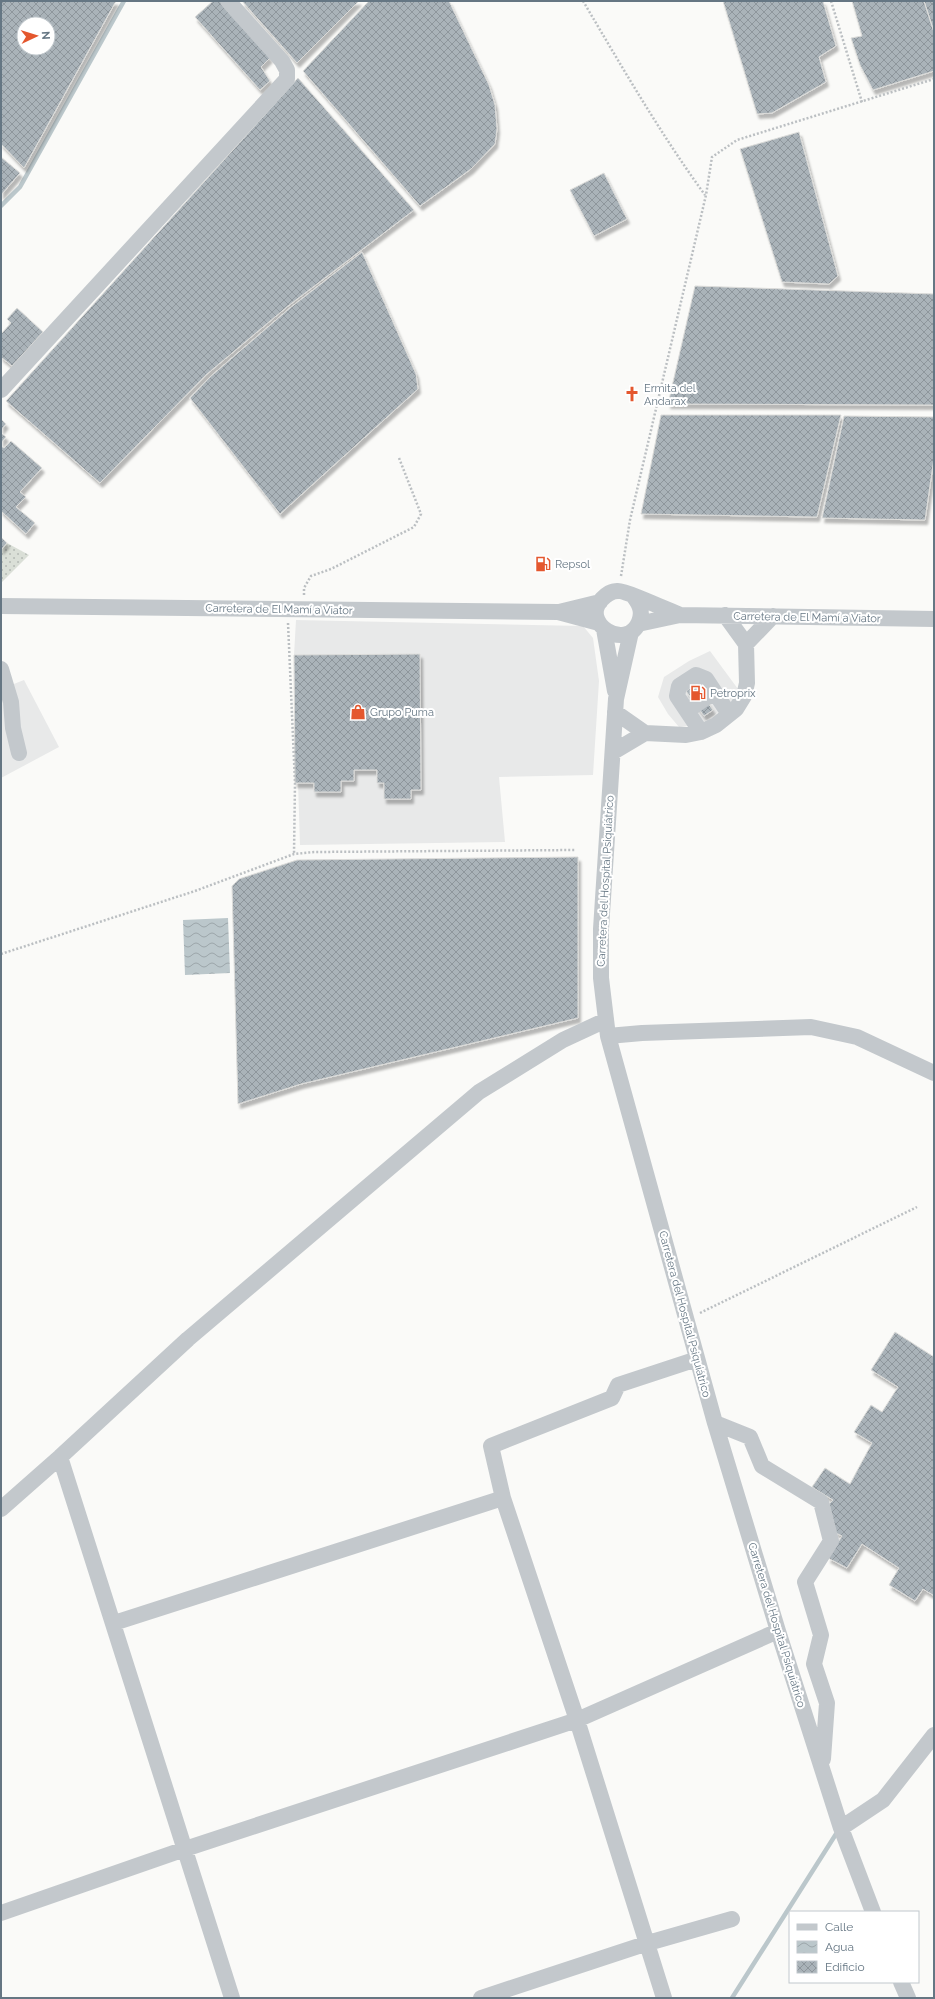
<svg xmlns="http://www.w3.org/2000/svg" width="935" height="1999" viewBox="0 0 935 1999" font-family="Raleway,sans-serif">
<defs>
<pattern id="garden-dots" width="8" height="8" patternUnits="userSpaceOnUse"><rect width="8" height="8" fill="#dadfd7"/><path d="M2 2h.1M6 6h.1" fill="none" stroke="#b4b9b4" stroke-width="1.8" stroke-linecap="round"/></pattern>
<pattern id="water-waves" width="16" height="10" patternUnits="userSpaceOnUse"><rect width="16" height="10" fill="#bbc7cb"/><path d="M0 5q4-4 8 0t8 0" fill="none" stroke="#9ca6aa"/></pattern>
<pattern id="building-cross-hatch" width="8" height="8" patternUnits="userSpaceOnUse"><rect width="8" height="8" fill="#aab3b9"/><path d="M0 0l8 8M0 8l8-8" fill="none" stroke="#8e969c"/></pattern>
<filter id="shadow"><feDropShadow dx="2.5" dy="4.5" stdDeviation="1" flood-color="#0004"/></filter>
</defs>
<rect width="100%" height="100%" fill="#fafaf8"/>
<path fill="#e8e9e9" d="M296,620L583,626L593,638L599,681L593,775L499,777L505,842L300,845L294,655Z
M710,651L738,689L731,704L699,725L679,727L668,714L658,697L664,677L689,661Z
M24,680L59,747L1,778V689Z"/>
<path fill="url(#garden-dots)" d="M1,537L7,543L29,555L1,583Z"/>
<path fill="url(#water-waves)" d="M228,918L230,973L185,975L183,920Z"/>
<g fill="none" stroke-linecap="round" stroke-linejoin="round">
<path stroke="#bbc7cb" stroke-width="4.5" d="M1,206L20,187L124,1
M732,1998L836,1834"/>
</g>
<path fill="url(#building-cross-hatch)" stroke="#dcdcda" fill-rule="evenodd" filter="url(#shadow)" d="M1,1H116L24,168L1,144ZM24,24H48V48H24Z
M213,1H220L270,58L261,67L270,81L260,90L195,17Z
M242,1H359L297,63Z
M369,1H449L489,85L495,105L497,129L495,144L471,169L420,206L303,71Z
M723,1H823L836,46L819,57L826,82L772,113L757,114Z
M852,1H924L934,32V71L873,90L860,65L851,38L862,36Z
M924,1H934V32Z
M298,78L414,210L288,306L207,374L100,483L6,401Z
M799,132L838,276L829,284L782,282L740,149Z
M1,157L20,173L1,195Z
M604,173L627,219L594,236L570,190Z
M362,252L416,374L418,389L280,514L190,398L210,377L290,308Z
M695,286L934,294V405L668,404Z
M17,308L43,332L12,366L1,357V334L11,323L7,319Z
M661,415H841L817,517L641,514Z
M844,416L934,417V458L925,520L822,518Z
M1,419L6,424L1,430Z
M1,433L6,437L1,443Z
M11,441L42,468L20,492L26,497L16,507L35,523L26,534L1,511V446L4,448Z
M1,537L7,543L1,550Z
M420,654L421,790H411V799H384V783H377V770H354V781H341V792H314V783H295L294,655Z
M695,685L713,710L704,716L686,691Z
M578,857V1018L301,1084L238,1104L232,886L239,879L297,860Z
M895,1332L934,1357V1593L933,1595L923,1589L915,1601L889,1585L899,1568L862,1544L847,1568L828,1558L842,1536L836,1533L829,1504L833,1500L812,1487L825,1468L850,1484L872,1443L854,1432L871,1405L882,1412L898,1387L871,1370Z"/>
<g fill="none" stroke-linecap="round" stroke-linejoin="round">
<path stroke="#bbbfc2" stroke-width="2.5" stroke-dasharray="2 2" stroke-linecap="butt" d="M583,1C622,67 660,133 705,195
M831,1L862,102
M621,576L630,520L706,195L712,157L737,140L934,79
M304,595V588L311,576L331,569L414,527L421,514L399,458
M288,623L295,783L294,854
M1,954L195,891L294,854L314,852L575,850
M700,1313L917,1207"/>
<path stroke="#c3c8cc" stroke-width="16" d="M1,390L287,79V70L282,61L228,1
M634,597C640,605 643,612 639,622C626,653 579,622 602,599C607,594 611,591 618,591C624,590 670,611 680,615
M1,606L558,612L599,623
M559,612L600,602
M638,624L680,615L934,619
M604,629L615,691
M631,632L616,699L601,929V978L608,1036L715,1423L778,1631L841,1828L873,1912
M746,644L773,616
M1,669L11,702L13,728L19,753
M687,711L714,692
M615,712L645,733
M701,732L677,696L679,686L696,675L706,679L729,714
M613,752L645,733L686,735L701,732L716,725L736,709L744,696L747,683L746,644L725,615
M608,1036L642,1033L811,1027L857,1037L934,1073
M715,1423L750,1437L762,1466L821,1502L831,1541L805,1582L821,1635L814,1664L827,1703L823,1759
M60,1457L232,1998
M1,1509L60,1457L188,1339L479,1092L563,1040L606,1020
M114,1623L503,1498
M841,1828L883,1800L934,1735
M1,1913L185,1849L577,1720L778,1631
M901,1982L908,1998
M481,1998L648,1943L732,1919
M664,1998L577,1720L503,1498L491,1446L612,1398L618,1385L697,1359"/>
</g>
<defs>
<symbol id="church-bare" viewBox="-9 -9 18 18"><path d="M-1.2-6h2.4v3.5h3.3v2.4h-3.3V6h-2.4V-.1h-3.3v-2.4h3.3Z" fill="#e4572e" stroke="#fff" stroke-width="2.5" paint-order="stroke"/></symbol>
<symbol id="fuel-bare" viewBox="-9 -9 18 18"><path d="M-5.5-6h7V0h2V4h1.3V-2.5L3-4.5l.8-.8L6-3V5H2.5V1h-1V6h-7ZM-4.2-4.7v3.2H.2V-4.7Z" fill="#e4572e" stroke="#fff" stroke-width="2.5" paint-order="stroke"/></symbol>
<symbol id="shop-bare" viewBox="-9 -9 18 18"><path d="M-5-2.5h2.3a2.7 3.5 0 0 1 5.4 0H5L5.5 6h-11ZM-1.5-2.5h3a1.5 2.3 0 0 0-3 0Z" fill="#e4572e" stroke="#fff" stroke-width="2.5" paint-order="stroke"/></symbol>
</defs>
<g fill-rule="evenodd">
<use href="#church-bare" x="621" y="383" width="22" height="22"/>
<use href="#fuel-bare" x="532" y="553" width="22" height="22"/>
<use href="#fuel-bare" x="687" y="682" width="22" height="22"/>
<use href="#shop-bare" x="347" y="701" width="22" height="22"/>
</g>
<g text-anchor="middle" stroke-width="4" stroke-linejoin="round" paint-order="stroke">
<g font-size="11" fill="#657683" stroke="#fff" text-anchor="start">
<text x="644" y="392">Ermita del<tspan x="644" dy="13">Andarax</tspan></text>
<text x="555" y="568">Repsol</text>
<text x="710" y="697">Petroprix</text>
<text x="370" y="716">Grupo Puma</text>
</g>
<g font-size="11" fill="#657683" stroke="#fff">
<text transform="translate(279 609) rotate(1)" y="4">Carretera de El Mamí a Viator</text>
<text transform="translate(807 617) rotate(1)" y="4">Carretera de El Mamí a Viator</text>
<text transform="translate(605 881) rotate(-87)" y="4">Carretera del Hospital Psiquiátrico</text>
<text transform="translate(685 1314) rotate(75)" y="4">Carretera del Hospital Psiquiátrico</text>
<text transform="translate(777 1625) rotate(73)" y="4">Carretera del Hospital Psiquiátrico</text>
</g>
</g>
<rect width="935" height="1999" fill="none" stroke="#657683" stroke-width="4"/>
<rect x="789" y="1911" width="130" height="72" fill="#ffffff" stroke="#c1c8cd"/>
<rect x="797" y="1924" width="20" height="6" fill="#c3c8cc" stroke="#c1c8cd"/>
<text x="825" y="1931" font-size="12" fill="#657683">Calle</text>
<rect x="797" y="1941" width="20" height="12" fill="url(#water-waves)" stroke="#c1c8cd"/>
<text x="825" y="1951" font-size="12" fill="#657683">Agua</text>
<rect x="797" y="1961" width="20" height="12" fill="url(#building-cross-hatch)" stroke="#c1c8cd"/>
<text x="825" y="1971" font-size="12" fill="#657683">Edificio</text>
<g transform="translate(36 36) rotate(86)"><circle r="19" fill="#ffffff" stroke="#c1c8cd"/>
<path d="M0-3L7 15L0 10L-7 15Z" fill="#e4572e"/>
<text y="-6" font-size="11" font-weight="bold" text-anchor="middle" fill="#657683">N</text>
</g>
</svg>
